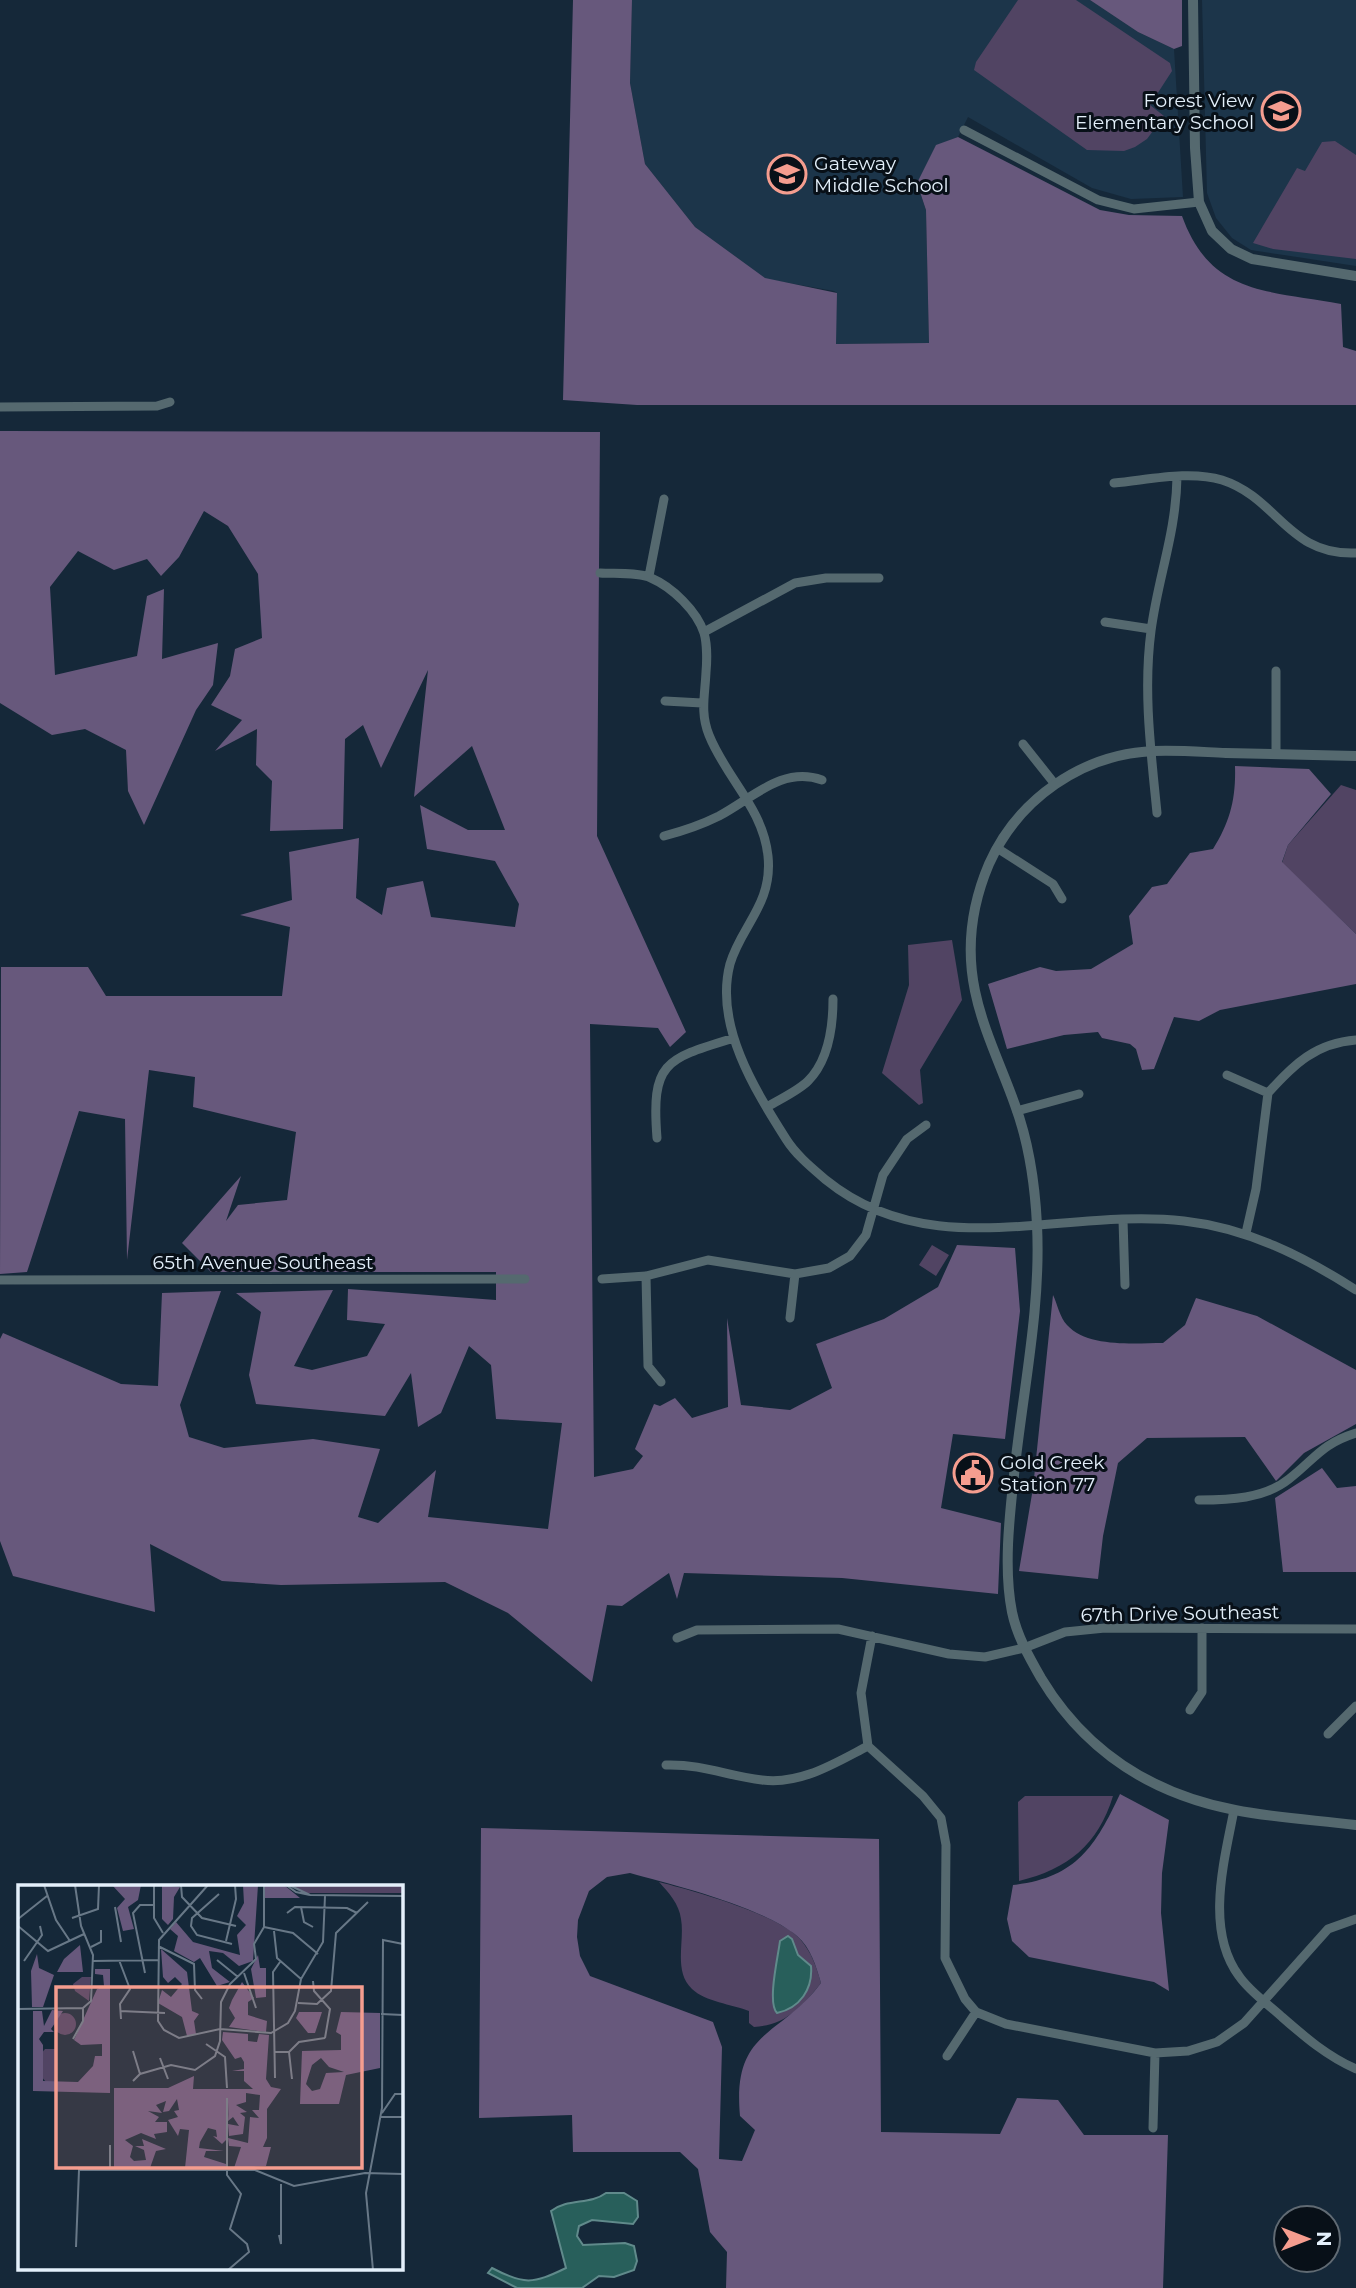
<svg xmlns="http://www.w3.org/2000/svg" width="1356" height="2288" viewBox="0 0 1356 2288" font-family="Montserrat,sans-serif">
<rect width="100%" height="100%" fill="#152839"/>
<path fill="#1c354a" d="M632,0H1090L1138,32L1174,49L1183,197L1131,199L1092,188L968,117L958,137L936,146L917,183L926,210L929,343L835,344L837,293L834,291L766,279L695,227L645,164L630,83Z
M1202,0H1356V266L1251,250L1232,238L1216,218L1207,193Z"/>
<path fill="#514463" d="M1018,0H1076L1170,63L1172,71L1150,105L1164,116L1147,139L1135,147L1124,151L1087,150L974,70L976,62Z
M1335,141L1356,155V259L1273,249L1253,243L1297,168L1305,171L1322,142Z
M1341,785L1356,790V934L1282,863L1288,845Z
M952,940L962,1000L920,1070L923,1103L919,1105L882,1073L909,985L908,945Z
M932,1245L949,1255L936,1276L919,1265Z
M1025,1796H1113C1098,1845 1068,1869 1019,1881L1018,1802Z
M659,1882C694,1891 777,1914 800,1939C812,1953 816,1966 821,1983C802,2007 786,2025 754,2027L749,2023V2011C731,2004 706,2002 692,1989C673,1971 685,1942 681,1919C679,1904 669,1893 659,1882Z"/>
<path fill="#67587c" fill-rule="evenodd" d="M573,0H632L630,83L645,164L695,227L765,278L837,293L836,344L929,343L926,210L917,183L936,145L958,137L1100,210L1129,215L1182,216C1211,296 1268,290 1341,304L1343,347L1356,351V405H637L563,400Z
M1090,0H1182V46L1174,49L1138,32Z
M0,431L600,432L597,836L686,1032L670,1047L658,1028L590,1024L594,1477L633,1469L643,1456L635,1449L654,1404L660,1406L675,1398L692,1418L728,1407L727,1318L741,1405L790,1410L832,1388L816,1344L884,1319L938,1287L957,1245L1015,1248L1020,1311L1005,1439L953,1434L941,1508L1001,1523L998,1594L842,1578L684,1573L677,1599L669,1573L622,1606L607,1605L592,1682L508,1613L445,1582L281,1585L222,1581L150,1544L155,1612L13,1576L0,1541V1339L3,1333L121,1384L158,1386L162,1293L221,1291L180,1405L189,1437L224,1448L313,1439L380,1449L358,1517L378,1523L436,1470L428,1517L548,1529L562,1423L496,1419L491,1365L469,1346L441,1413L418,1427L411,1373L385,1416L256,1404L249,1375L261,1312L236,1293L333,1290L294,1366L312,1370L367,1356L385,1324L347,1320L348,1289L496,1300V1272H211L182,1243L241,1176L226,1221L238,1205L287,1200L296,1132L193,1107L195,1077L149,1070L127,1260L125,1119L79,1111L27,1272L0,1274L1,967H88L106,996H282L290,927L240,915L292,900L289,852L359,838L356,898L382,915L387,888L423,881L431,917L515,927L519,904L495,861L427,849L420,805L468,830H505L472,746L414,797L428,670L381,768L363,725L345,739L343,829L270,831L272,781L256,765L257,729L215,751L242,720L211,705L230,676L235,649L262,638L258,574L228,526L204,511L179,557L161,576L147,559L114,570L78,551L50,587L55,675L137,656L147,596L164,589L162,659L218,643L213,685L196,710L144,825L128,791L126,750L85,729L52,735L0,703Z
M1235,766L1309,769L1331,794L1288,845L1282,862L1356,934V984L1220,1010L1199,1021L1174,1017L1154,1069L1142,1070L1136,1049L1130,1044L1102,1038L1098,1032L1064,1035L1007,1049L988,984L1040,967L1056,971L1091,969L1133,944L1129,916L1152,887L1167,884L1190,853L1213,849C1230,822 1236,799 1235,766Z
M1053,1295C1057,1303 1060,1318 1067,1325C1088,1348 1135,1343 1163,1343L1185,1325L1196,1298L1257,1316L1356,1370V1424L1304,1453L1276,1481L1245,1437L1147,1438L1118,1463L1103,1536L1098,1579L1019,1571L1033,1488Z
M1322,1468L1337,1488L1356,1486V1572H1283L1275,1498Z
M1120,1794L1169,1820L1162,1873L1161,1913L1169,1991L1154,1982L1029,1957L1012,1941L1007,1919L1013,1885C1076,1878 1095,1847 1120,1794Z
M481,1828L879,1839L881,2132L1000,2134L1017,2098L1058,2100L1084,2135H1168L1163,2288H726L727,2252L710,2232L698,2169L680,2152H573L572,2115L479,2118ZM630,1873C677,1886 760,1906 797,1936C811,1948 816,1966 821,1983C780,2038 732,2029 740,2116L755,2130L742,2161L719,2159L722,2047L713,2022L590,1976L580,1956L577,1937L578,1920L589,1891L607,1877Z"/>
<path fill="#285f5b" stroke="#608a8b" stroke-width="2" d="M788,1936L792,1939L798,1955L811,1966C813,1989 800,2008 777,2013C767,2003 778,1957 780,1941Z
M606,2193H624L637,2201L638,2217L633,2224L592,2220L579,2226L577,2236L583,2245L625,2243L634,2246L637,2261L634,2270L614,2277L599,2276L582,2288H517L488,2273L492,2268C524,2285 533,2284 566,2268L551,2211C568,2198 590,2205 606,2193Z"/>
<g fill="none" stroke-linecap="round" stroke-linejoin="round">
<path stroke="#55696f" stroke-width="9" d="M964,130L1098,200L1134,209L1199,202
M0,407L157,406L170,402
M1114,483C1148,480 1189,470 1222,480C1278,498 1288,556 1356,553
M600,573C615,574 637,572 651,578C672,587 697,611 704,633C707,643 707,661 706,672C705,695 700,713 709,735C726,778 763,808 768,856C773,904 741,926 730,964C714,1025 755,1090 786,1139C796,1155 812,1168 826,1180C932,1266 1063,1207 1184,1221C1247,1228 1303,1256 1356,1290
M649,576L664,499
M1105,622L1151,629
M704,632L795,583L826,578H879
M1276,671V754
M665,701L702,703
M1023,744L1054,783
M1157,813C1151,752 1143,691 1151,631C1158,577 1176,534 1177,477
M664,836C683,831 701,825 719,816C753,798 782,766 822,780
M997,848L1053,884L1062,899
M1227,1075L1268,1093
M1268,1093C1294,1064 1316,1043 1356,1040
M767,1107C780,1099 798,1091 808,1081C829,1060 833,1026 833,999
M1017,1111L1079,1094
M657,1138C651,1062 665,1059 734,1038
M1123,1220L1125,1285
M1246,1233L1256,1189L1268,1093
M646,1276L648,1366L661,1382
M602,1279L646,1276L708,1260L795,1274L829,1268L850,1256L866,1235L883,1175L907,1139L926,1125
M0,1280L525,1279
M790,1318L795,1274
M1199,1500C1229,1500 1264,1499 1289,1479C1315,1459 1321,1444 1356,1433
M872,1636L861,1693L868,1746L923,1796L941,1818L946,1845L945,1958L965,1999L976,2012L1006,2024L1155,2053L1188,2051L1217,2042L1244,2023L1328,1929L1356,1919
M677,1638L697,1630L838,1629L949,1654L985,1657L1024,1648L1065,1632L1105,1628L1356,1629
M1190,1710L1202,1692V1628
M1328,1734L1356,1706
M666,1765C704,1764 727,1776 762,1780C801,1785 835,1763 868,1746
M1234,1810C1224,1862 1205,1930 1239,1976C1250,1992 1268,2004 1282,2017C1306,2038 1327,2056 1356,2069
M947,2056L976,2012
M1153,2128L1155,2053"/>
<path stroke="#55696f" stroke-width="10" d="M1193,0L1195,148L1199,202L1212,231L1231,249L1252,259L1356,276
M1356,756C1313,755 1270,754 1226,753C1202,752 1178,750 1154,751C1082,754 1018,799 989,864C972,904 966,948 975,991C983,1030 1002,1068 1015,1105C1029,1143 1035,1185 1037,1225C1041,1306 1024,1385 1015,1466C1010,1512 1003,1567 1012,1612C1017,1636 1029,1657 1041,1678C1085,1751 1152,1794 1235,1810C1275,1818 1316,1820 1356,1825"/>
</g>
<defs>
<symbol id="school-ring" viewBox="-11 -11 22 22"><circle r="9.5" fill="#081018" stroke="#f59d8f" stroke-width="1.5"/><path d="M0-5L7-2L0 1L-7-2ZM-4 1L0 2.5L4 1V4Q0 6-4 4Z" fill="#f59d8f"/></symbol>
<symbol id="civic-ring" viewBox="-11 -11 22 22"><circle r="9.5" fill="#081018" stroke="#f59d8f" stroke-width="1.5"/><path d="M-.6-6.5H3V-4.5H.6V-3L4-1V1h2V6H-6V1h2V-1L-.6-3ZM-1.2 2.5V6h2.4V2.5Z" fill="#f59d8f"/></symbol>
</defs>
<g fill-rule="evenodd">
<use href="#school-ring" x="1259" y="89" width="44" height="44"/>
<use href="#school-ring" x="765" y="152" width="44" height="44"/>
<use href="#civic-ring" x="951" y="1451" width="44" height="44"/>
</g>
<g text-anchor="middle" stroke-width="6" stroke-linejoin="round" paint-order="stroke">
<g font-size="19" fill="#e4f0fb" stroke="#081018" text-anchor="start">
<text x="1254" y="107" text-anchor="end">Forest View<tspan x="1254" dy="22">Elementary School</tspan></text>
<text x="814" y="170">Gateway<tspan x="814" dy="22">Middle School</tspan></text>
<text x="1000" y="1469">Gold Creek<tspan x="1000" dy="22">Station 77</tspan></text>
</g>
<g font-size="19" fill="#e4f0fb" stroke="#081018">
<text x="263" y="1269">65th Avenue Southeast</text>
<text transform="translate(1180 1613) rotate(-1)" y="7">67th Drive Southeast</text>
</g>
</g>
<g transform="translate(18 1885)">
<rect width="385" height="385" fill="#152839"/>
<path d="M272,0H385V8H286ZM64,92H73L71,116L57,106L55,99ZM36 139a11 11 0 1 1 22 0a11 11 0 1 1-22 0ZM27,164H38V197H28L22,190V170Z" fill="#514463"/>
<path d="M94,0H123L120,15L110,22L116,44L105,46L99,23L107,14ZM144,0L162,2L156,12L155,34L150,40L144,34ZM225,0H240L235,76L221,81L205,68L191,66L194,83L212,97L199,101L182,73L176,77L156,66L160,51L152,44L158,37L175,57L222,70L219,50L228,40L219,31L226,18ZM247,0H266L282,13H247ZM62,60L65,87H39L46,74ZM143,64L169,87L174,126L181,129L176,136L178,149L169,151L164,132L140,118L144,105L153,112L164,99L157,92L150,98L145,92ZM19,69L21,83L36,90L25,122H14L13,86ZM240,70L242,83H248V112L238,113L233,84ZM77,84H92V208L15,206V126H24L26,141L34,125L45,126L33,144L36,147H26L21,154L25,160V196L60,197L75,181L77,171H84V159L63,160L56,155L79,104L86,101L85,90L77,89ZM224,97L236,113L230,117V130L249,136L248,147L211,142L217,133L211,123L214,115ZM281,127H304L297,148H290L278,133ZM323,127L362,128V183L328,190L321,219H282L284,166L323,165V150L318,147ZM303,173L311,182L326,187L308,188L302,204L294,206L288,199L294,180ZM205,147L230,149V156L239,157L241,149L251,150L248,194L253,202L263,204L249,224V253L245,262H253L248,281L216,283L223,262L211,261L210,253L230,258L232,232L241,233L234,225H241L242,210L228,208V217L218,220L229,227L222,228L227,232L225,249L211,251L210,239L221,241L215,232L210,236L211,217L208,255L204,259L195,251L199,252L198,245L190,243L182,257L181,263L206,266H188L186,272L208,279V284L167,283L171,245L162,244L160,251L150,235L160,232L156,226L161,225L159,214L151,226L145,227L148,216L138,220L144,228L130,226L141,232L137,237H149V247L136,249L138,254L123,248L107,255L115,261L112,272L116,276L128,275L126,265L117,261H126L124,254L148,264L138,266L132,283H96V203H150L176,191L175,204H235L226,196V186H214L226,184V177L223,172L217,174L204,155Z" fill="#67587c" fill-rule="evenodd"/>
<path fill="none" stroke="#687887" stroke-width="2" d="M26,0L38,35L52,56M57,0L63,41L75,70L73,116L65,123M136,0V33L145,48M163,0L164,12L184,33L218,41M190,0L141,55L140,136L146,145L161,153L202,144L253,148L270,138L277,126L283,94L305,57L307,11M268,0L278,7L292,10L271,0M201,9L174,33L173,41L179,50L214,59M292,10L385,11M97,22L103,57M283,22L286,37L295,42M269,28L277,22L329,23L339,28M54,33L80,24L81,0M0,34L29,11M0,41L30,66L66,49M246,42L275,48L300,69M256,46L259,73L283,94M208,56L218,14L217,0M140,61L176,79L177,105L184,114M73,62L83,57V45M101,75L112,104L102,119L103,134M199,75L220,92M6,76L24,50L22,41M75,76L140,75M127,88L115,28L122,20H137M226,88L238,123M295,96L296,106L312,124L307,153M280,118L299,119L313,106L318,48L350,17M0,124L65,123M102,126L147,128M363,129L385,130M55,154L65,136V123M188,159L207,172L209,203M115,166L122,189M257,167H271L281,157L307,153M271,167L274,194M142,173L150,194M257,193L255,87L262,77M115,196L122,189L153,180L177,185L197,171L202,156L203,117L212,99L238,74L236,59L246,42V0M209,213V290L223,309L212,344L229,359L231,367L210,385M364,228L377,209H385M362,232H385M92,260V285M261,350L263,359V299M58,362L61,285H237L276,301L347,288L385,289M355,385L348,308L364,223L365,55L385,59"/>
<path fill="#f59d8f" fill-opacity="0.15" stroke="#f59d8f" stroke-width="3.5" d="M38,102H344V283H38Z"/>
<rect width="385" height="385" fill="none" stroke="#e4f0fb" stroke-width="3.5"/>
</g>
<g transform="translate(1307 2239) rotate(90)"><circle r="33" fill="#081018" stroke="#606a73" stroke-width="2"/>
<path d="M0-5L12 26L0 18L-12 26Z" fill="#f59d8f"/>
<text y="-10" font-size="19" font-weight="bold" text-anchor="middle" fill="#e4f0fb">N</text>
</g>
</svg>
